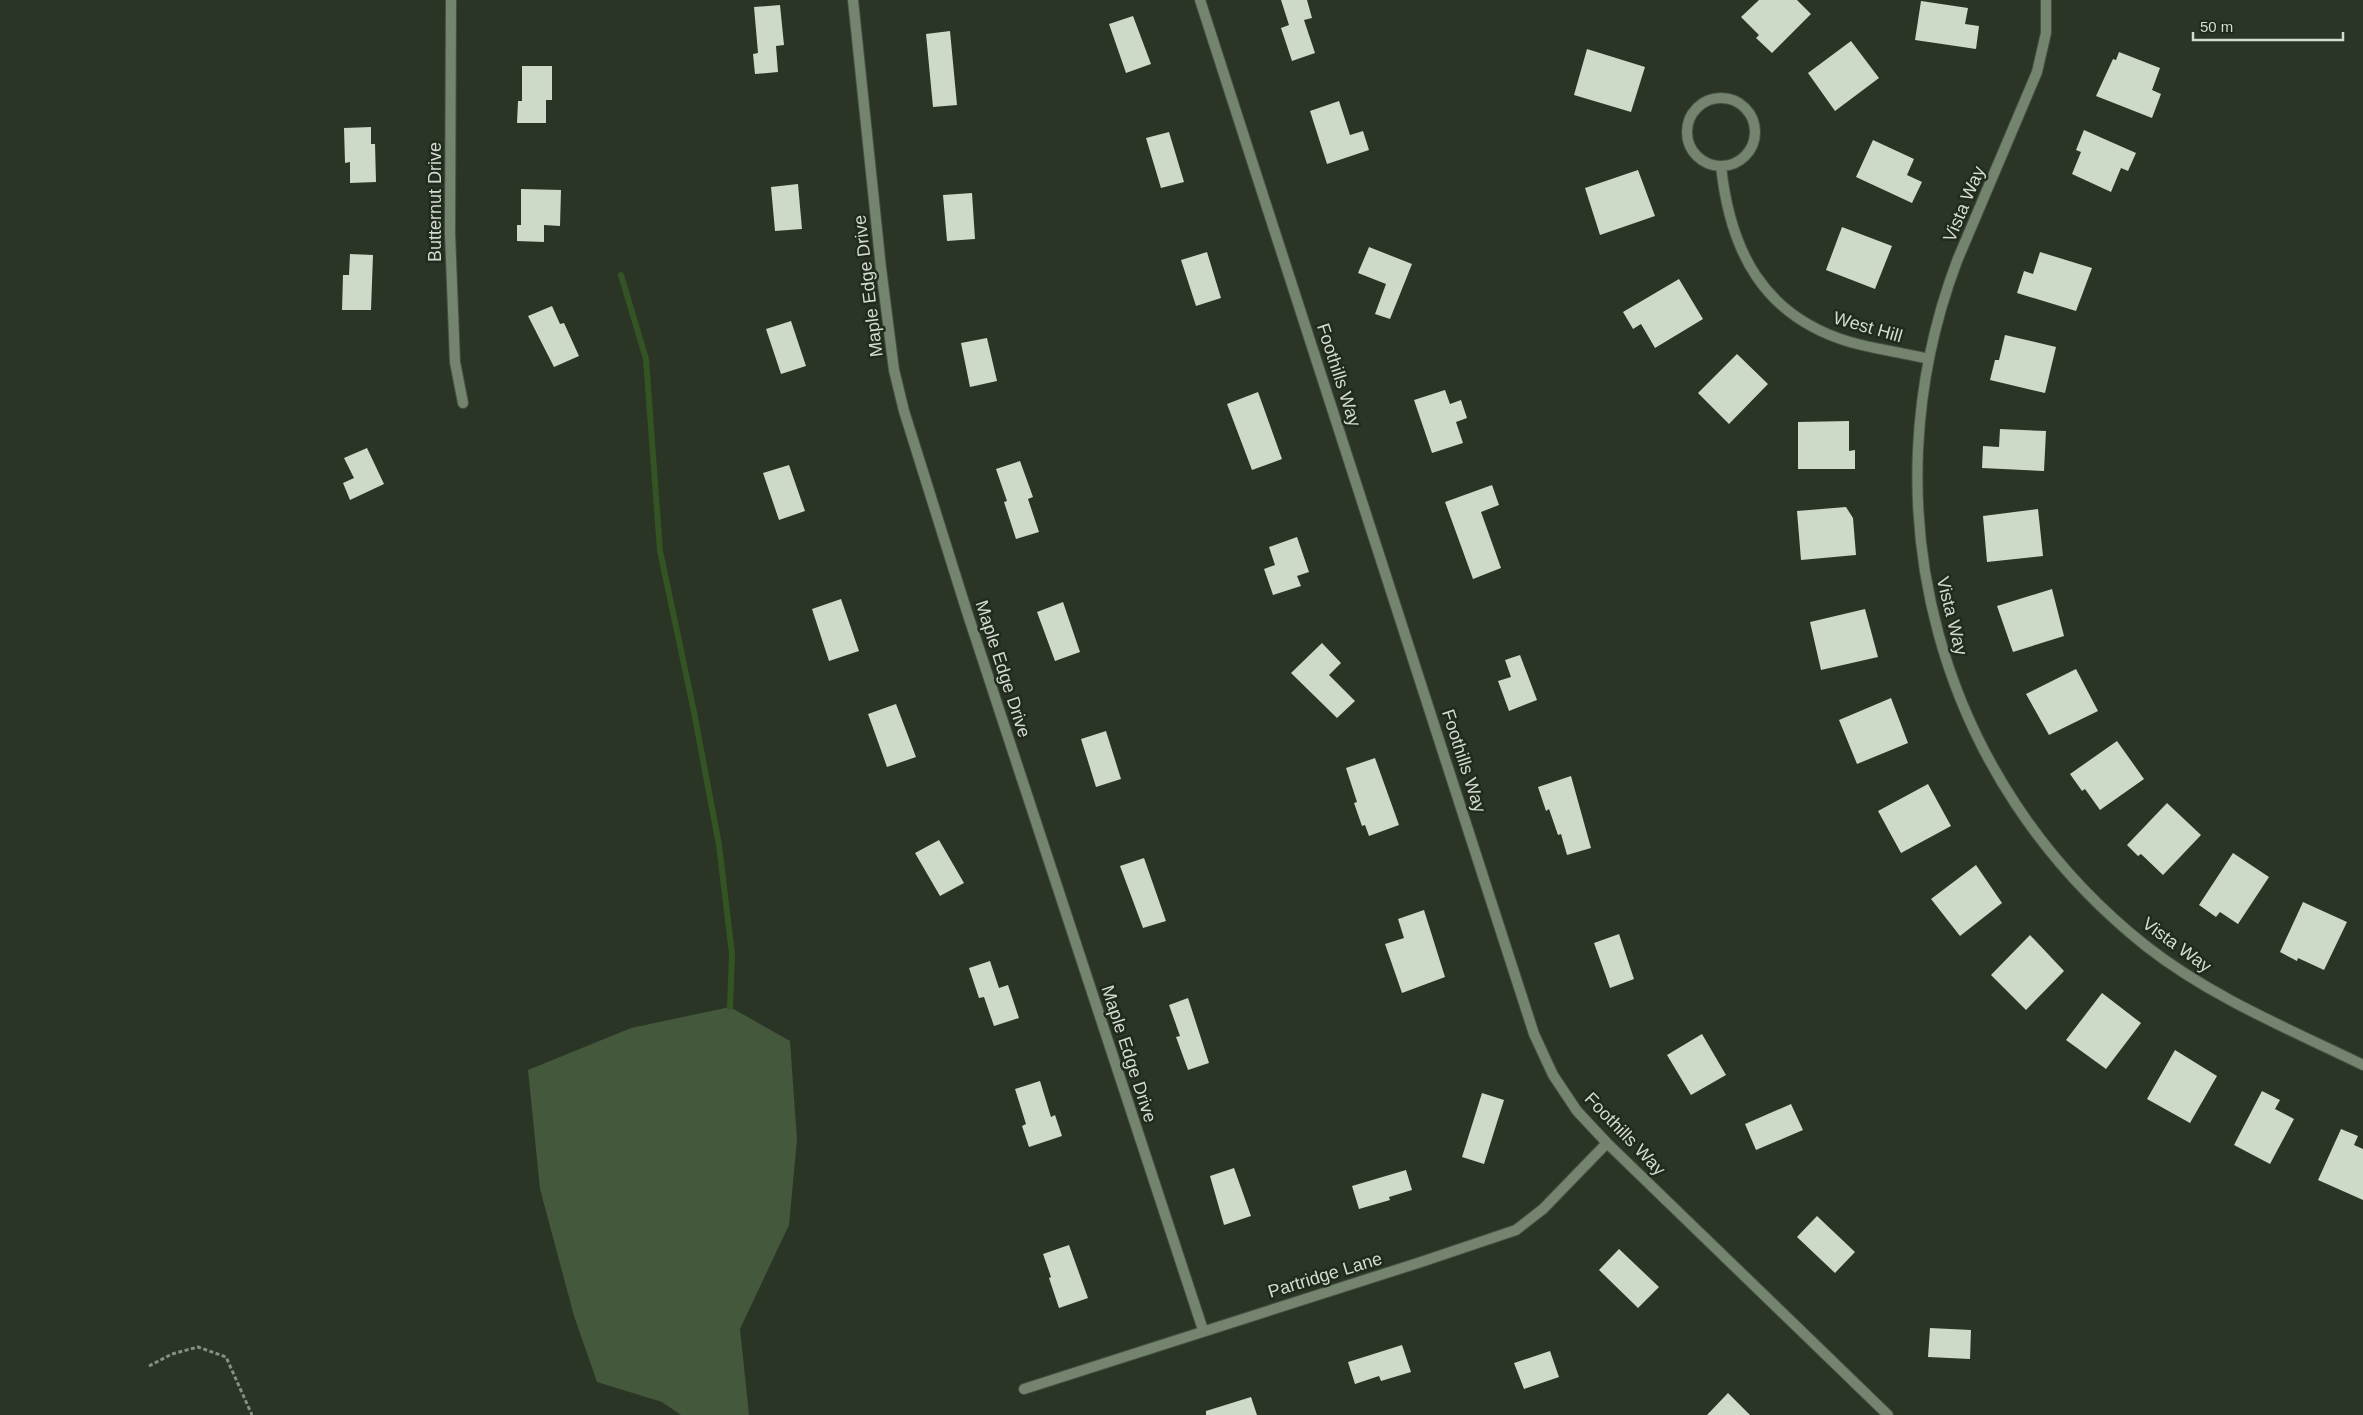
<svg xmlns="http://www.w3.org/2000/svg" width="2363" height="1415" viewBox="0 0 2363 1415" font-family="Arial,sans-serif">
<rect width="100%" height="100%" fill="#2a3526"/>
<path fill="#44583b" d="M730,1007L790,1041L797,1140L789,1225L740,1329L749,1415H681L662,1402L597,1382L574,1316L540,1189L528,1070L631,1028Z"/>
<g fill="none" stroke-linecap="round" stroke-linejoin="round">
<path stroke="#335423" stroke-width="6" d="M621,275L646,359L660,551L693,707L719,845L732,954L730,1007"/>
</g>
<path fill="#ccdac7" d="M1281,0H1307L1312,18L1304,20L1315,53L1292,61L1281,28L1289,25Z
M1759,0H1797L1811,14L1772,53L1756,38L1759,35L1741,17Z
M1921,1L1968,8L1965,24L1979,26L1976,49L1915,40Z
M780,5L784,45L776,46L778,72L755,74L753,54L758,53L754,7Z
M1133,16L1151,64L1126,73L1109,24Z
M950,31L957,105L933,107L926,34Z
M1851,41L1879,78L1835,111L1808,73Z
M1587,49L1645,67L1631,112L1574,95Z
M2119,52L2160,68L2152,90L2161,94L2152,118L2096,96L2113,59L2116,60Z
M522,66H552V100H546V123H517L518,101H522Z
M1339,101L1350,135L1363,131L1369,150L1327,164L1310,111Z
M371,127V144H375L376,182L350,183V162L345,163L344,128Z
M2084,130L2136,153L2128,171L2121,168L2111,192L2072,174L2081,152L2076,150Z
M1169,132L1184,182L1161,188L1146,138Z
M1873,140L1914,159L1907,175L1922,182L1912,203L1856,177Z
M1638,170L1655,216L1600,235L1585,188Z
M798,184L802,229L775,231L771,187Z
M521,189L561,190L560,226L544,225V242L517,241V225H521Z
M972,193L975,239L947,241L943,195Z
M1842,227L1892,246L1875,289L1826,270Z
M1369,247L1412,264L1390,319L1375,314L1386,284L1358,273Z
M1207,252L1221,298L1196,306L1181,260Z
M2040,252L2092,268L2076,311L2017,293L2024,271L2033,274Z
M350,254L373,255L371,310H342L343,275H349Z
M1679,279L1703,319L1655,348L1641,324L1633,329L1623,312Z
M552,306L560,324L564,323L579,356L554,367L528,316Z
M791,321L806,366L781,374L766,329Z
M2005,335L2056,347L2045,393L1990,380L1995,360H1999Z
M987,338L997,381L970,387L961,343Z
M1737,354L1768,384L1729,424L1698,393Z
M1445,390L1450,404L1461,400L1467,418L1456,422L1463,443L1432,453L1414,400Z
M1258,392L1282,459L1252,470L1227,404Z
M1849,421V451L1855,450V469H1798V422Z
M2000,429L2046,431L2044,471L1982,468L1983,446L1999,447Z
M367,448L384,484L350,500L343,483L354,478L344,458Z
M1020,461L1033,497L1028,499L1039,532L1016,539L1004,502L1007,501L996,469Z
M789,465L805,511L779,520L763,473Z
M1492,485L1499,505L1481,512L1501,568L1473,579L1445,502Z
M1846,507L1853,518L1856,555L1801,560L1797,511Z
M2038,509L2043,556L1987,562L1983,516Z
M1297,537L1309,572L1297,576L1301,586L1273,595L1264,569L1275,565L1269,547Z
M2052,589L2064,636L2013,652L1997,606Z
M841,599L859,651L829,661L812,609Z
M1063,602L1080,652L1055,661L1037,612Z
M1865,609L1878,657L1821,670L1810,622Z
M1322,643L1341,663L1329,675L1355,701L1337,718L1291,673Z
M1520,655L1537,700L1509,711L1498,681L1511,677L1505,660Z
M2076,669L2098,711L2049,735L2026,694Z
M1891,698L1908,743L1857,764L1839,720Z
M896,704L916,757L887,767L868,714Z
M1106,731L1121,779L1096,787L1081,739Z
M2117,741L2144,779L2100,810L2085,789L2082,791L2070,774Z
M1375,758L1399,825L1369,836L1365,825L1362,826L1354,803L1357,802L1346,768Z
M1571,776L1591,848L1567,855L1561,834L1558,835L1549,809L1546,811L1538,787Z
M1928,784L1951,826L1901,853L1878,811Z
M2167,803L2201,835L2163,875L2141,854L2138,856L2127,845Z
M939,840L964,883L940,896L915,853Z
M2233,853L2269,877L2238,924L2220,912L2216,917L2199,905Z
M1144,858L1166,921L1143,928L1120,866Z
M1976,865L2002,903L1960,936L1931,899Z
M2303,902L2347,922L2324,970L2298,958L2297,961L2280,952Z
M1424,910L1445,977L1402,993L1385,944L1404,938L1398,919Z
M1619,934L1634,979L1610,988L1594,943Z
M2030,935L2064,971L2026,1010L1991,975Z
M990,961L999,988L1008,985L1019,1018L994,1026L984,997L979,998L969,968Z
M2102,993L2141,1023L2106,1069L2066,1040Z
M1188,998L1209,1063L1188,1070L1176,1037L1180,1036L1169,1005Z
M1702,1034L1726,1075L1691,1095L1667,1055Z
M2175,1050L2217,1076L2190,1123L2147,1099Z
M1040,1081L1051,1117L1055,1115L1062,1136L1029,1147L1022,1126L1026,1124L1015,1089Z
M2262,1091L2280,1100L2275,1109L2294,1119L2270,1164L2234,1145Z
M1482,1093L1504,1100L1484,1164L1462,1157Z
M1791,1104L1803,1130L1756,1150L1745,1124Z
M2341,1129L2358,1136L2354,1145L2363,1149V1200L2318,1180Z
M1234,1168L1251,1216L1224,1225L1210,1176Z
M1406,1170L1412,1190L1389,1197L1390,1200L1359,1209L1352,1186Z
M1817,1216L1855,1252L1835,1273L1797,1237Z
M1069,1245L1088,1298L1059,1308L1049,1278L1051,1277L1043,1254Z
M1619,1249L1659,1287L1638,1308L1599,1270Z
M1930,1328L1971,1330L1970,1359L1928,1357Z
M1402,1345L1411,1372L1381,1381L1379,1376L1355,1384L1348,1362Z
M1550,1351L1559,1377L1524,1389L1514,1363Z
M1728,1393L1750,1415H1707Z
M1251,1397L1257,1415H1206V1411Z"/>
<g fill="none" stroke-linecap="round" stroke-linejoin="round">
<defs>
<path id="minor" d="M451,0L450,233L455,362L463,403
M853,0L881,268L894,370L904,411L967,612L1203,1330
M1200,0L1534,1034L1553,1075L1577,1111L1607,1143L1888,1415
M2046,0V33L2037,72L1957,261C1864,508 1938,781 2146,946C2211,997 2289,1029 2363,1065
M1687 132a34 34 0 1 1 68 0a34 34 0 1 1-68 0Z
M1721,166C1730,251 1763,316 1850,342C1875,349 1903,353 1929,359
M1024,1389L1421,1262L1516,1230L1543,1209L1607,1143"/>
</defs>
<use href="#minor" stroke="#455042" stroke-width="12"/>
<path stroke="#868f83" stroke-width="3" stroke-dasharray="4 2.5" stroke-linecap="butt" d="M149,1366L172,1354L198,1347L226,1357L252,1415"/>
<use href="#minor" stroke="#74846e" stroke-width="10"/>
</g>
<g text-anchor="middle" stroke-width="5" stroke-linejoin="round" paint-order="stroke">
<g font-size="18" fill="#d4dbd2" stroke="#212b1c">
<text transform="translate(435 202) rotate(-90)" y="6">Butternut Drive</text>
<text transform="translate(1964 204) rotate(-67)" y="6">Vista Way</text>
<text transform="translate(868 286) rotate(-97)" y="6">Maple Edge Drive</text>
<text transform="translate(1868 327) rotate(16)" y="6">West Hill</text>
<text transform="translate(1339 375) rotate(72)" y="6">Foothills Way</text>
<text transform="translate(1952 616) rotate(76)" y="6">Vista Way</text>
<text transform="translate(1003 669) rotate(72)" y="6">Maple Edge Drive</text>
<text transform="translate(1464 761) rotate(72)" y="6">Foothills Way</text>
<text transform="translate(2177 945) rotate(36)" y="6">Vista Way</text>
<text transform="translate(1129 1054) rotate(72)" y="6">Maple Edge Drive</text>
<text transform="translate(1625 1134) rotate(46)" y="6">Foothills Way</text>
<text transform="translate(1325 1275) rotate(-17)" y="6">Partridge Lane</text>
</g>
</g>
<path d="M2193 32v8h150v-8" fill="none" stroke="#d4dbd2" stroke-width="2.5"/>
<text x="2200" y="32" font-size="15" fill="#d4dbd2" stroke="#212b1c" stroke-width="4" paint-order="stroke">50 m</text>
</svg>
